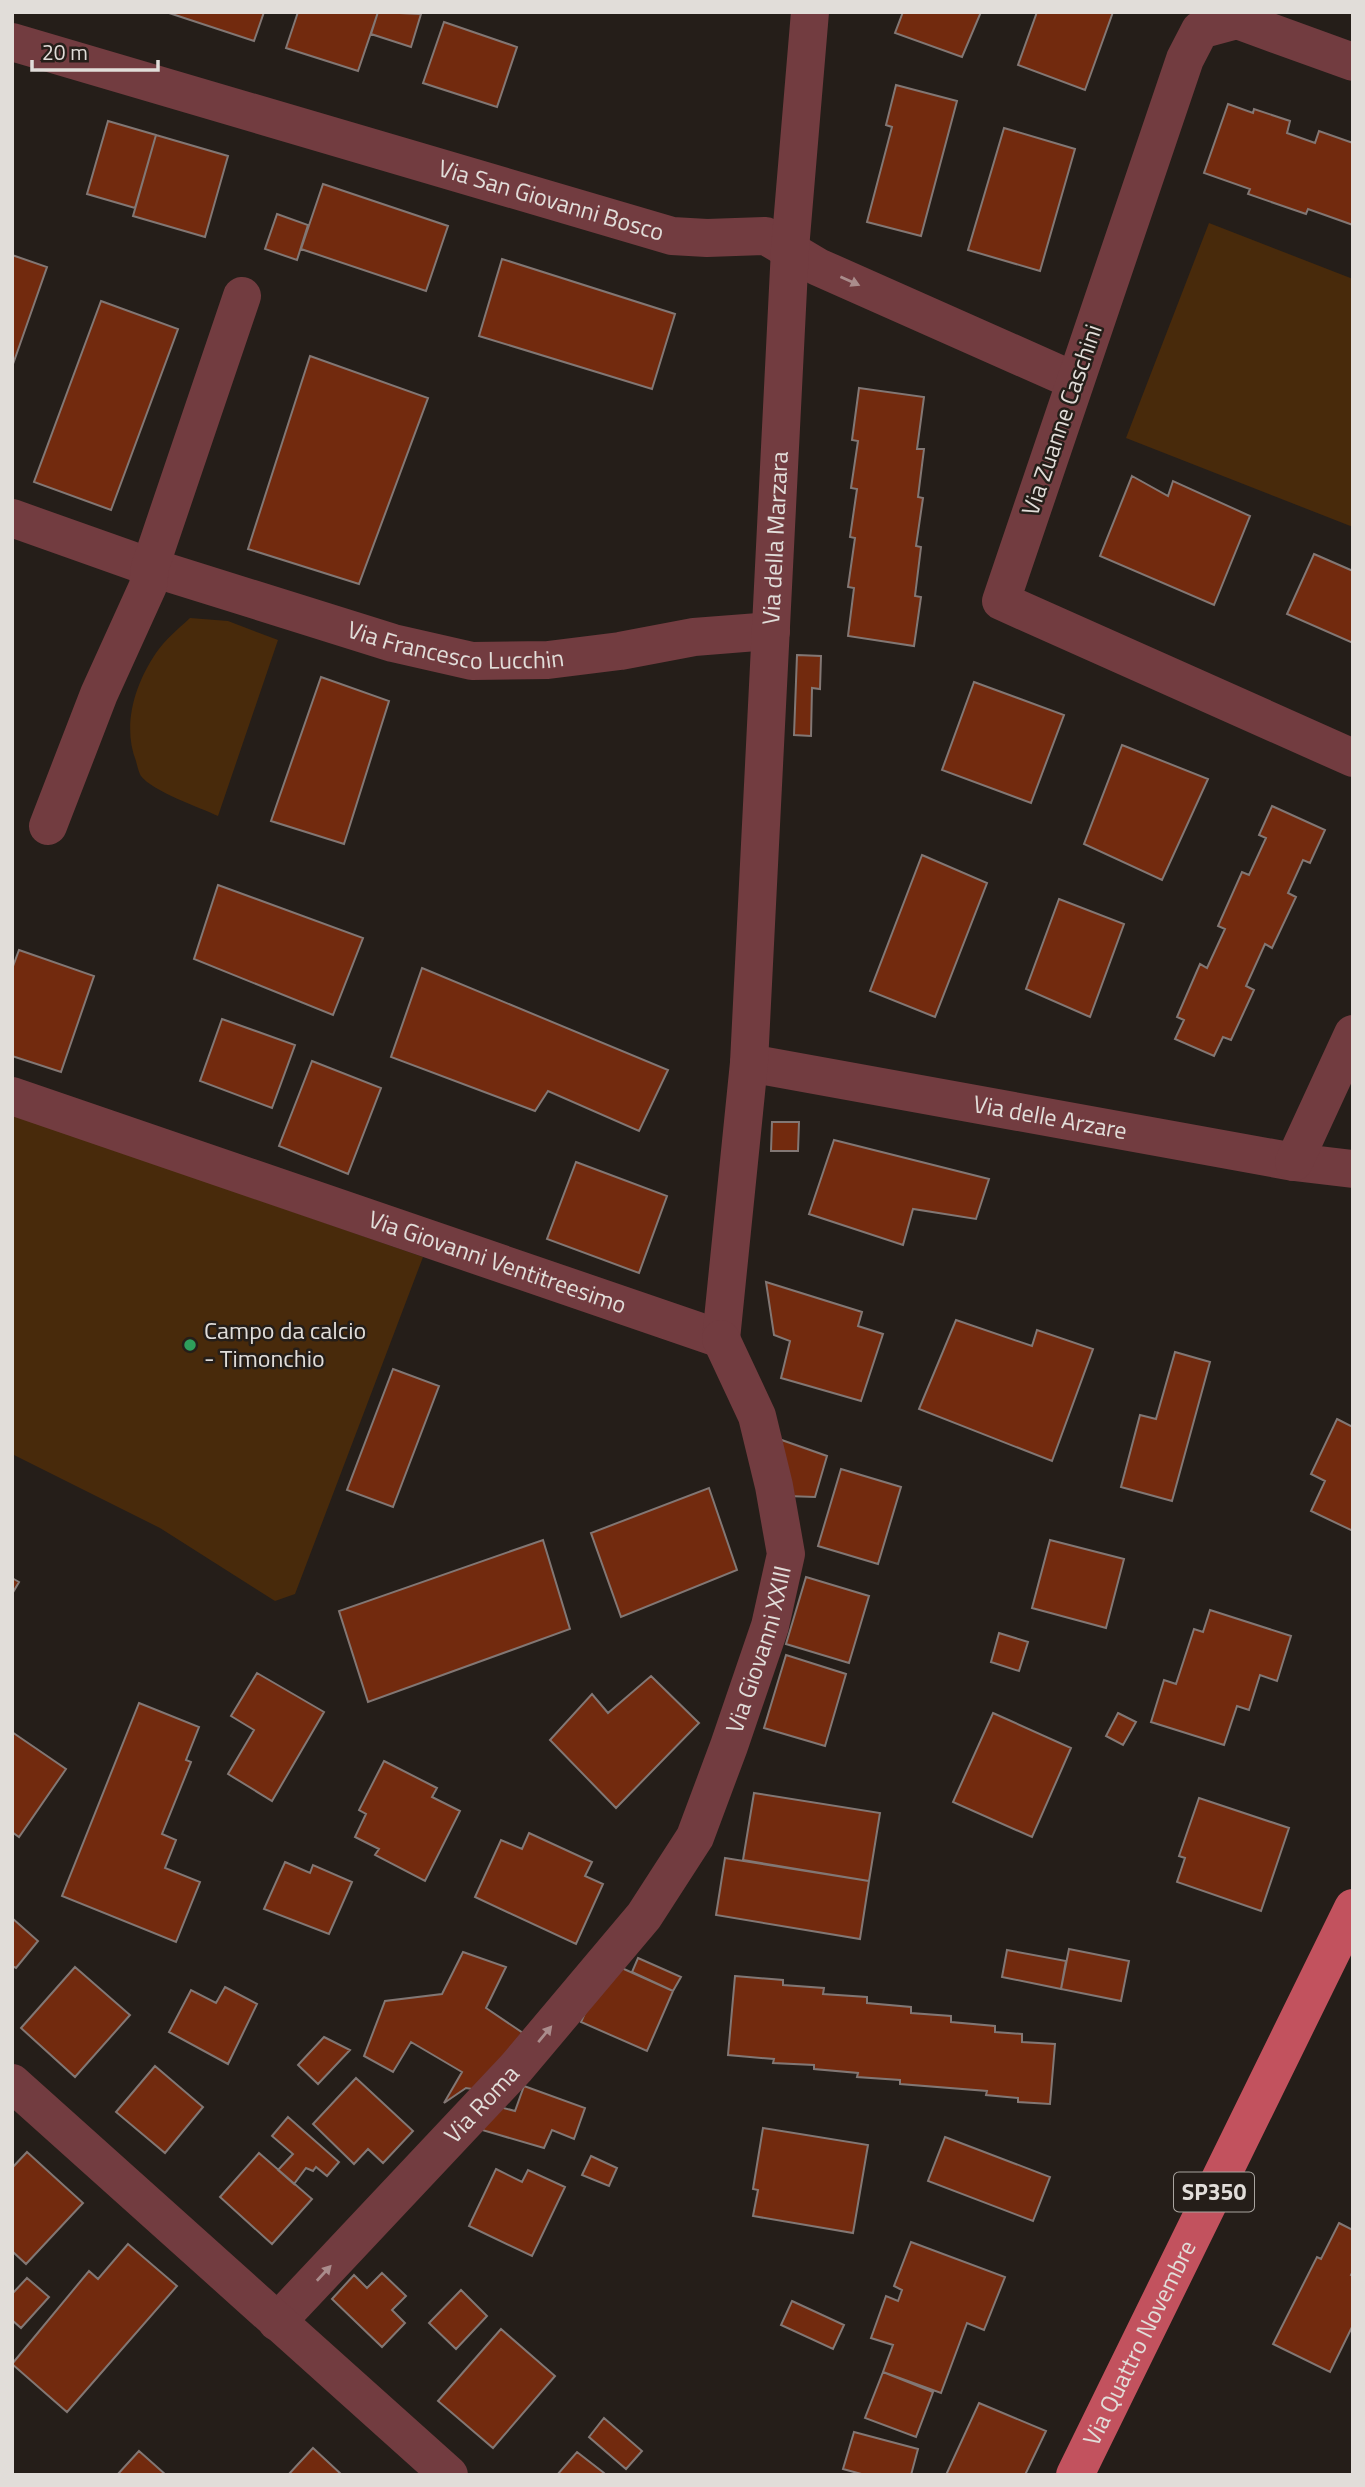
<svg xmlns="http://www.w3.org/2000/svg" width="1365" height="2487" viewBox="0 0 1365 2487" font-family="'Titillium Web',sans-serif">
<rect width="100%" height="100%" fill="#251e19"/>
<path fill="#482a0b" d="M1209,223L1353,279V527L1126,438Z
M190,618L228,621L278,640L218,816C201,808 152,791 141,776C139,773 137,765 136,761C122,725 135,684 156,653C165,640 178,629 190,618Z
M12,1114L423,1257L295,1594L275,1601L160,1528L12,1454Z"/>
<path fill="#722a0e" stroke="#827774" stroke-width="2" d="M166,12H264L254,41Z
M298,12H378L358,71L286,48Z
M378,12L421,14L411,47L371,34Z
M903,12H981L962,57L895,33Z
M1037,12H1113L1085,90L1018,65Z
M444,22L517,47L497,107L423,83Z
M896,85L957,101L921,236L867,222L892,127L886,125Z
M1228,104L1253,113L1254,109L1290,121L1287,133L1315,143L1319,131L1353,143V225L1308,209L1306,214L1248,194L1250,189L1204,173Z
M108,121L156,135L135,208L87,194Z
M1004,128L1075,149L1040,271L968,250Z
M156,135L228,156L205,237L133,216Z
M323,184L448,226L426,291L301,249Z
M277,214L308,225L297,260L265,249Z
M12,255L47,267L12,367Z
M502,259L675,314L652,389L479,336Z
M101,301L178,329L111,510L34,482Z
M310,356L428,398L359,584L248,549Z
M859,388L924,397L917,449H924L918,497L923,498L916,546L921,547L915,596L921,597L914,646L848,636L854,588L848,587L855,538L850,537L857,489L851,488L858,441L852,440Z
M1132,476L1168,496L1173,481L1250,516L1214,605L1100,556Z
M1314,554L1353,571V643L1287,614Z
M797,655L821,656L820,689L812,688L811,736L794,735Z
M321,677L389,701L344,844L271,821Z
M974,682L1064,715L1031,803L942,770Z
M1122,745L1208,779L1162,880L1084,844Z
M1272,806L1325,830L1310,863L1303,860L1288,893L1296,897L1272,948L1265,944L1246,986L1254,990L1231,1040L1223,1037L1214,1056L1175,1039L1184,1020L1177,1017L1200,964L1207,968L1225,929L1218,926L1242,872L1249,875L1266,838L1259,835Z
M922,855L987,883L935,1017L870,991Z
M218,885L363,938L333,1015L194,959Z
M1059,899L1124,924L1090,1017L1026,989Z
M19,950L94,976L61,1072L12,1056V969Z
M422,968L668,1070L639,1131L548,1091L535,1111L391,1057Z
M222,1019L295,1045L272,1108L200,1081Z
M312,1061L381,1088L348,1174L279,1146Z
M772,1122H799L798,1151H771Z
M834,1140L989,1179L976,1219L913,1209L903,1245L809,1214Z
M576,1162L667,1196L639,1273L547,1239Z
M766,1282L862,1312L858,1326L883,1334L861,1401L781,1378L790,1341L774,1335Z
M956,1320L1032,1346L1037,1330L1093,1349L1052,1461L919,1409Z
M1175,1352L1210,1362L1172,1501L1121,1487L1140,1415L1156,1419Z
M393,1369L439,1386L393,1507L347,1490Z
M1337,1419L1353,1427V1531L1311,1511L1325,1481L1311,1474Z
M776,1438L827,1456L815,1497L787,1496Z
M841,1469L901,1487L878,1564L818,1546Z
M709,1488L737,1570L621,1617L591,1533Z
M543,1540L570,1629L368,1702L339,1611Z
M1050,1540L1124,1559L1106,1628L1032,1608Z
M806,1577L869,1596L849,1663L786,1644Z
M12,1578L19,1582L12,1594Z
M1210,1610L1291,1636L1277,1681L1260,1675L1249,1710L1237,1706L1224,1745L1151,1722L1164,1680L1176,1684L1194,1629L1203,1632Z
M999,1633L1028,1642L1019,1671L991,1662Z
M786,1655L846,1674L825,1746L764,1728Z
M257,1673L324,1712L272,1801L228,1774L254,1730L231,1716Z
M651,1676L699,1723L616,1808L550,1740L592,1694L608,1713Z
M139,1703L199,1727L186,1760L191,1762L162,1834L176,1840L165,1868L200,1882L176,1942L62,1896Z
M993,1713L1071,1748L1032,1837L953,1802Z
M1118,1713L1136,1722L1123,1745L1106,1736Z
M12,1732L66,1769L19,1837L12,1832Z
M384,1761L437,1788L432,1797L460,1811L425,1881L375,1855L379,1849L355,1837L366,1814L359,1810Z
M754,1793L880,1813L869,1881L743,1860Z
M1199,1798L1289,1828L1261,1911L1177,1882L1185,1858L1179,1856Z
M529,1833L592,1862L585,1876L603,1884L576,1944L475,1897L501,1840L522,1849Z
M725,1858L869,1881L860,1939L716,1915Z
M285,1862L310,1873L313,1865L352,1882L329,1934L264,1909Z
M12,1918L38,1941L16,1968L12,1966Z
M1069,1949L1129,1961L1121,2001L1061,1989Z
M1007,1950L1066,1961L1061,1989L1002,1977Z
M463,1952L506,1967L486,2008L526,2035L479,2090L466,2088L444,2103L462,2072L411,2042L393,2072L364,2056L385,2001L442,1994Z
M638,1958L681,1977L673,1991L632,1972Z
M615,1965L673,1991L647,2051L581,2022L597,1986Z
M75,1967L130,2015L75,2077L21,2028Z
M735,1976L783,1980V1985L824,1988L823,1994L867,1997V2003L911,2007V2013L951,2016V2022L995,2026V2032L1022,2034V2042L1055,2044L1050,2104L1018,2102V2098L986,2095L987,2091L900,2084V2080L857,2077L858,2073L814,2069V2065L773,2063L774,2059L728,2055Z
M225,1987L257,2004L228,2064L169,2032L191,1990L216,2003Z
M324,2037L350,2050L318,2084L298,2065Z
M155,2066L203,2107L165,2153L116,2112Z
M356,2078L413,2131L383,2163L368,2149L354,2164L313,2124Z
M524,2086L585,2108L574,2139L552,2130L544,2148L482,2130L496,2106L515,2111Z
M288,2117L339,2162L327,2176L316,2167L313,2171L306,2168L294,2184L278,2170L293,2154L272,2136Z
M763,2128L868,2145L853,2233L753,2216L758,2190L753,2189Z
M945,2137L1050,2177L1033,2221L928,2181Z
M27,2152L83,2203L26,2264L12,2251V2168Z
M259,2153L312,2199L272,2244L220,2197Z
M591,2156L617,2168L609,2186L582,2175Z
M496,2169L522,2182L528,2170L565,2187L532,2256L469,2226Z
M1339,2223L1353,2230V2271L1351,2275L1353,2276V2325L1330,2372L1273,2344L1317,2257L1321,2259Z
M911,2242L1005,2277L984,2330L967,2323L941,2393L883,2372L893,2345L871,2338L886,2296L898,2301L902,2290L894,2286Z
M128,2244L177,2286L67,2412L12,2364L89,2271L98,2279Z
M382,2273L406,2296L392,2310L405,2323L382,2347L332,2299L354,2275L367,2288Z
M27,2278L49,2297L21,2328L12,2320V2294Z
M461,2290L487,2316L456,2349L429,2323Z
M792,2301L844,2325L833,2349L781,2325Z
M501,2329L555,2376L493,2448L438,2401Z
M883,2372L933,2392L916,2437L865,2418Z
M979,2403L1046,2431L1025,2475H946Z
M604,2418L642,2451L626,2469L589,2437Z
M854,2432L918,2449L911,2475H865L843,2469Z
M313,2448L342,2475H288Z
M139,2451L166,2475H117Z
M577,2452L604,2473L606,2475H557Z"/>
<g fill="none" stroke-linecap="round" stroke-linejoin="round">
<g stroke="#723c40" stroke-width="38">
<path id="s1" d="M12,42L672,236L707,238L766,236L818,267L1075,381"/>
<path d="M1353,62L1237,20L1200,30L1185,59L1001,601L1353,758"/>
<path id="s2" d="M12,518L150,567L393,643L472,661L548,660L620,651L694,637L771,631"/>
<path d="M48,826L99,694L148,586L150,567L242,296"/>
<path id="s3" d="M749,1063L1294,1162L1353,1169"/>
<path id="s4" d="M12,1096L721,1339"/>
<path d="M1294,1162L1353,1034"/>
<path id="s5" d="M721,1339L749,1063L790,249L810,12"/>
<path id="s6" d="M277,2322L516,2068L644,1916L695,1837L729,1746L770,1626L786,1554L774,1486L757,1416L721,1339"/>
</g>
<path stroke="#723c40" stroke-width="38" d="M12,2083L449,2475"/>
<path stroke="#c2525e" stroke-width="38" id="s7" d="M1075,2475L1353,1908"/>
</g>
<defs><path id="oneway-solid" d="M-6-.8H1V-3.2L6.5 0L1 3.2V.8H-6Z" transform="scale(1.75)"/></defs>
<g fill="#aa8c8c">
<use href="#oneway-solid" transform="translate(850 281) rotate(24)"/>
<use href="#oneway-solid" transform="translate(545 2034) rotate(-50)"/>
<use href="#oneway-solid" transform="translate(324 2273) rotate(-47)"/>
</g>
<circle fill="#2e9e5b" stroke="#251e19" stroke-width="2.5" cx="190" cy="1345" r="7"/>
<g text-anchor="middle" stroke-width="5" stroke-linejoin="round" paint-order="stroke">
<rect fill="#251e19" stroke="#a9a49f" stroke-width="2" x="1174" y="2172.5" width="80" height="39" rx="5"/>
<g font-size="23" font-weight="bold" fill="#e1ddd9">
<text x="1214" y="2200">SP350</text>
</g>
<g font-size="24" fill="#e1ddd9" stroke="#251e19">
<text dy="8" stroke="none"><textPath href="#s1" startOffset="562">Via San Giovanni Bosco</textPath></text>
<text transform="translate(1062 420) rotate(-71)" y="8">Via Zuanne Caschini</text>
<text dy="8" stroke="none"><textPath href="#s5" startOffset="803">Via della Marzara</textPath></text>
<text dy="8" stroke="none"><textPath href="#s2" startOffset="464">Via Francesco Lucchin</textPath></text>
<text dy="8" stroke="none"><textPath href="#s3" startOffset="306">Via delle Arzare</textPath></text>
<text dy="8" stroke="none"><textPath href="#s4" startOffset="513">Via Giovanni Ventitreesimo</textPath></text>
<text dy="8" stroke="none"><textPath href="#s6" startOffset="840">Via Giovanni XXIII</textPath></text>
<text dy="8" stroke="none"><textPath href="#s6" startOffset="299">Via Roma</textPath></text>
<text dy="8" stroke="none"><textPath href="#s7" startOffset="147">Via Quattro Novembre</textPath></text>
</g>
<g font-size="24" fill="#e1ddd9" stroke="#251e19" text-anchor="start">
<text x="204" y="1339">Campo da calcio<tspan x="204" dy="28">- Timonchio</tspan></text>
</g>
</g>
<rect width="1365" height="2487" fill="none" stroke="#e1ddd9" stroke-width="28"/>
<path d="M32 60v10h126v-10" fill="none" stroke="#e1ddd9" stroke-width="3.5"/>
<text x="42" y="60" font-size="21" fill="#e1ddd9" stroke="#251e19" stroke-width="5" paint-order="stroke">20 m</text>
</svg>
